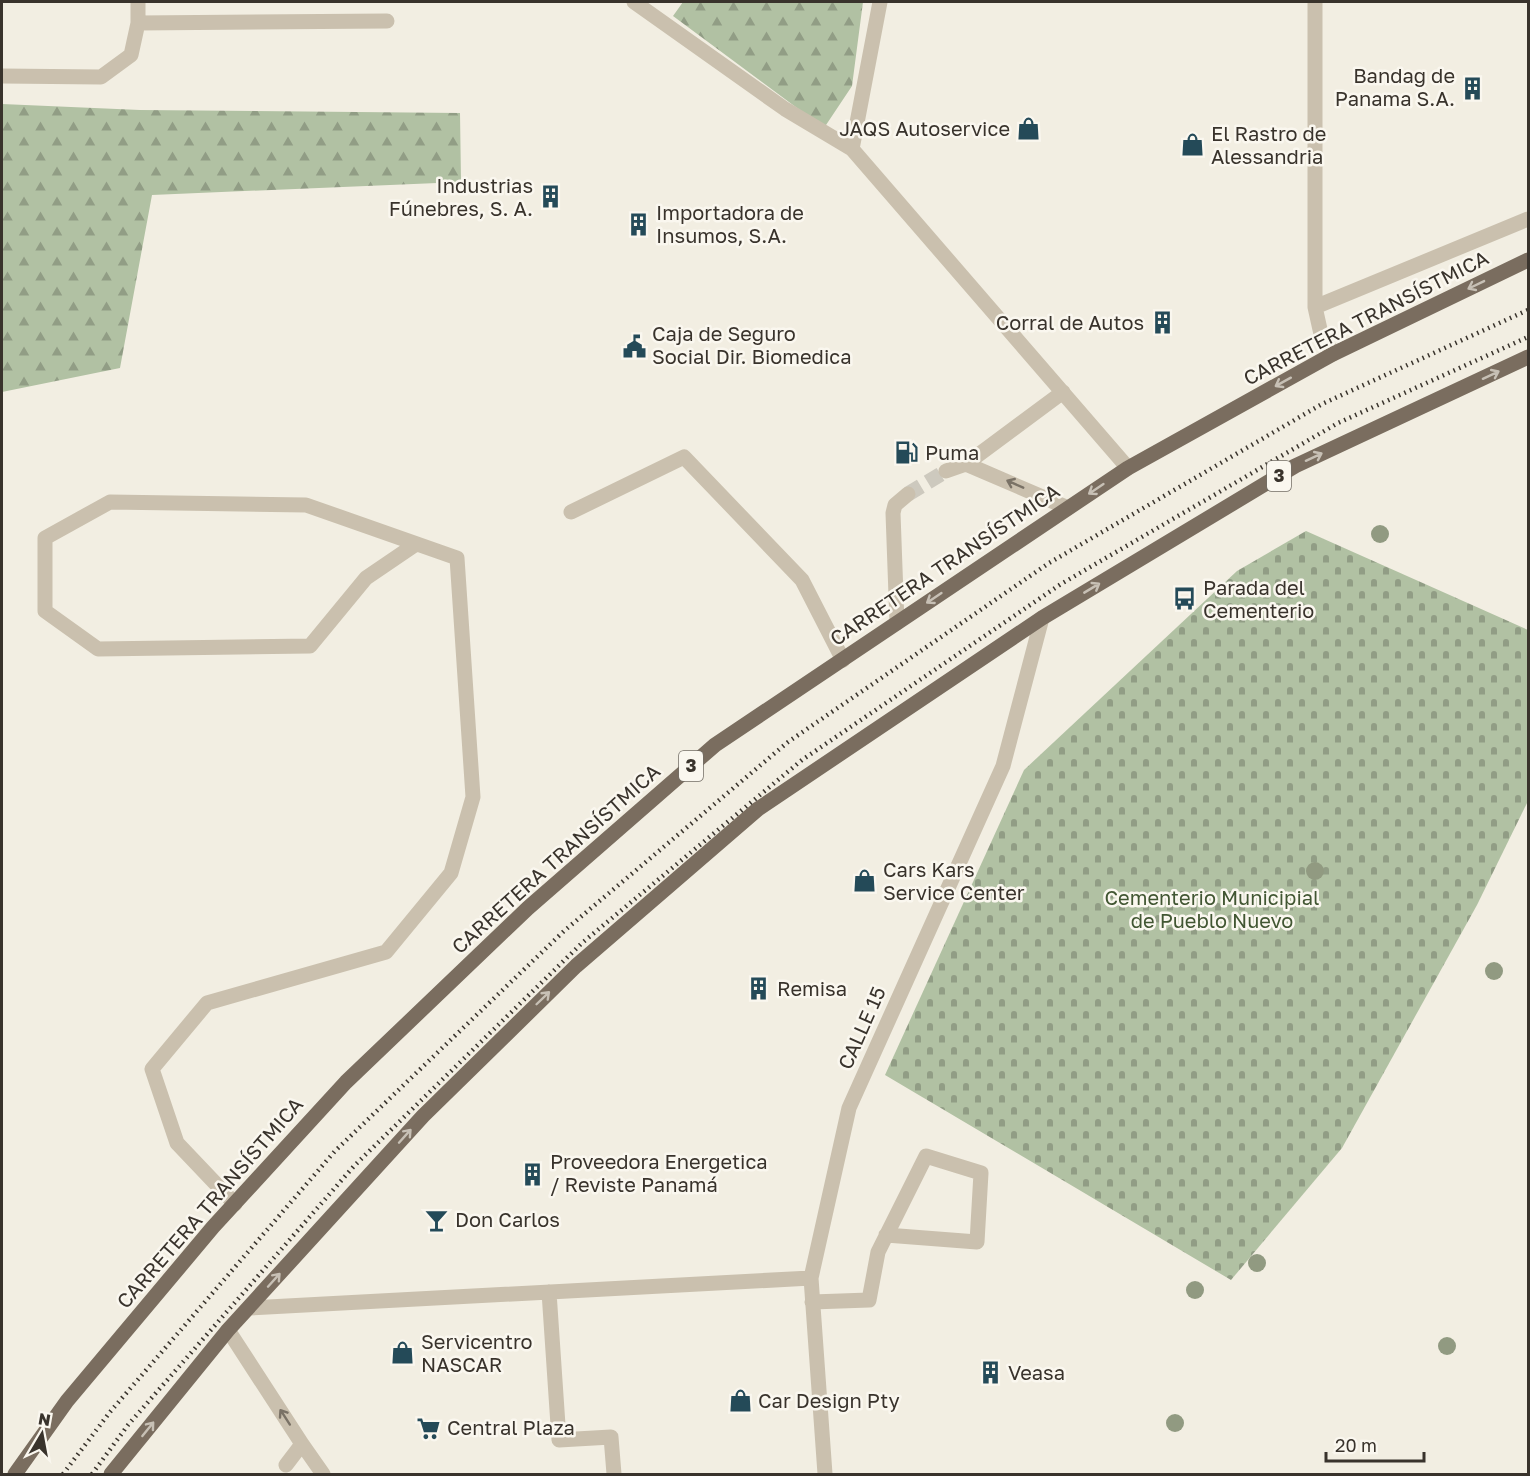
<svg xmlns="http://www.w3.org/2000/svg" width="1530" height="1476" viewBox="0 0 1530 1476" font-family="'Golos Text',sans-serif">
<defs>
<pattern id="forest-firs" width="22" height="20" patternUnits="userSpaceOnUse" patternTransform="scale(1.5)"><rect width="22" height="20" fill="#b1c1a3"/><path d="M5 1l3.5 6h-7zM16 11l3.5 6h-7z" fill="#919d85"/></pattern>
<pattern id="cemetery-stones" width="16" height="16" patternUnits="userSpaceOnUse" patternTransform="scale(1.5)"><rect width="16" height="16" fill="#b1c1a3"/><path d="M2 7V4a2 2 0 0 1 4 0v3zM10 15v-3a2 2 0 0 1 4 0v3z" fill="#919d85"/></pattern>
</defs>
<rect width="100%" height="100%" fill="#f2eee2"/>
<path fill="url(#forest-firs)" d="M683,2H863L852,86L824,128L673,16Z
M2,104L140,110L460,113L461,182L152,195L120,368L2,392Z"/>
<path fill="url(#cemetery-stones)" d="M1306,531L1528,630V801L1477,905L1342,1148L1231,1280L885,1075L1024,770L1237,571Z"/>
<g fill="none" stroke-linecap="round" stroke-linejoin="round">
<path stroke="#cdc9be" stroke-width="15" stroke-dasharray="15 8" stroke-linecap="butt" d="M908,494L946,471"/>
<path stroke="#cac0ae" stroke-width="15" d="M634,2L785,109L852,149L1128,468
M1315,2V307L1321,334L1333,354
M138,23L387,21
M2,76L101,77L131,55L138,23V2
M852,149L880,2
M1315,307L1528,219
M966,464L1063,392
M946,471L966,464L1068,508
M571,512L684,457L802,580L843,660
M897,623L893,513L895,505L908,494
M235,1204L177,1143L152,1069L207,1003L386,952L451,873L473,797L457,558L306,505L110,502L45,538V611L98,649L310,646L366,578L416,544
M549,1292L559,1440L611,1437L614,1474
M812,1302L869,1300L878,1252L926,1156L981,1173L977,1242L886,1235
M249,1308L811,1278
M228,1330L302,1444L286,1465
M302,1444L323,1474
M825,1474L811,1278L849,1108L1003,766L1042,618"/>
<path stroke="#7a6d5f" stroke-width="15" d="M15,1474L67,1401L213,1227L346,1082L528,908L715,745L1128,468L1333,354L1528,260
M111,1474L228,1330L423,1116L576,966L758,809L1042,618L1295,466L1528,357"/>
<path stroke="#39332c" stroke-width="4.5" stroke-dasharray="1.5 4.5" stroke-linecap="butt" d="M63,1474L110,1412L335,1151L564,931L788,742L1049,563L1322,404L1528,310
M92,1474L128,1425L354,1166L582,943L802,760L1061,584L1338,423L1528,337"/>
</g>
<g fill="#919a81">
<circle cx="1380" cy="534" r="9"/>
<circle cx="1315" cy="871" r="9"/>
<circle cx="1494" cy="971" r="9"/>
<circle cx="1257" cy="1263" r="9"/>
<circle cx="1195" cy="1290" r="9"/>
<circle cx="1447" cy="1346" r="9"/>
<circle cx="1175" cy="1423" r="9"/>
</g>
<defs><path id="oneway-shaft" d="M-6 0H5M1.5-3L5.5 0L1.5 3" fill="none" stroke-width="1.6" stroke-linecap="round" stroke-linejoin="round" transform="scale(1.5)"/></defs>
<g stroke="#c7c0b5">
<use href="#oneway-shaft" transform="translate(1476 285) rotate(154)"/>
<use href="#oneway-shaft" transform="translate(1491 375) rotate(-25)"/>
<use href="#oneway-shaft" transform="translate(1283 382) rotate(151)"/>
<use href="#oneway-shaft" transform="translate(1314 457) rotate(-25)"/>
<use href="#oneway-shaft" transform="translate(1096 489) rotate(146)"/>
<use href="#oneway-shaft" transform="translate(1092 588) rotate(-31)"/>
<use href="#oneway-shaft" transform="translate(934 598) rotate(146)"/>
<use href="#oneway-shaft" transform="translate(543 998) rotate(-44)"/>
<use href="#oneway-shaft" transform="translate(405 1136) rotate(-48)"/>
<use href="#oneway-shaft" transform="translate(274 1280) rotate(-48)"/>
<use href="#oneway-shaft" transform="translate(148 1429) rotate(-51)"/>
</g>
<g stroke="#7a7266">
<use href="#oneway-shaft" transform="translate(1015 484) rotate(-156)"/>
<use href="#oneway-shaft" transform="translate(285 1417) rotate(-123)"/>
</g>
<defs>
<symbol id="building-bare" viewBox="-9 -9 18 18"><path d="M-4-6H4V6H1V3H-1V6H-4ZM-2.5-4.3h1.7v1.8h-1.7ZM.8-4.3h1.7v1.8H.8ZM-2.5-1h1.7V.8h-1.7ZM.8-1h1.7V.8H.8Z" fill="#244a58" stroke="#faf7ef" stroke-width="2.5" paint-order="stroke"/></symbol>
<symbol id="shop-bare" viewBox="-9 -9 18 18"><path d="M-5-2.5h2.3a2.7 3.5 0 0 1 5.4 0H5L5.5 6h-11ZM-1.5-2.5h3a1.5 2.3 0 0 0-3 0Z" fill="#244a58" stroke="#faf7ef" stroke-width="2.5" paint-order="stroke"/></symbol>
<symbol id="civic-bare" viewBox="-9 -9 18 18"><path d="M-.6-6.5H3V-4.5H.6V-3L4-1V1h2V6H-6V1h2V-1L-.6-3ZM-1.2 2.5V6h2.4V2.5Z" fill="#244a58" stroke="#faf7ef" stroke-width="2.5" paint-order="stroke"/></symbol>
<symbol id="fuel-bare" viewBox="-9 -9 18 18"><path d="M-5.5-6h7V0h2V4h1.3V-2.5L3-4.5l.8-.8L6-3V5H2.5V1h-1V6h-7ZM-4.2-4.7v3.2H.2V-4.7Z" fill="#244a58" stroke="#faf7ef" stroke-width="2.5" paint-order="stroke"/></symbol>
<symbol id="bus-bare" viewBox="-9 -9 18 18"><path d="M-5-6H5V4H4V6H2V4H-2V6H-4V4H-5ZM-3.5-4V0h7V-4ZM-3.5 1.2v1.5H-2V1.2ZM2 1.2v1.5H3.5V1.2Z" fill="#244a58" stroke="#faf7ef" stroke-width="2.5" paint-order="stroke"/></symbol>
<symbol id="bar-bare" viewBox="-9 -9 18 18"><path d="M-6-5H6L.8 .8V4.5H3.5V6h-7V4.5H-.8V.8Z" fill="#244a58" stroke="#faf7ef" stroke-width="2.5" paint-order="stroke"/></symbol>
<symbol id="supermarket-bare" viewBox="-9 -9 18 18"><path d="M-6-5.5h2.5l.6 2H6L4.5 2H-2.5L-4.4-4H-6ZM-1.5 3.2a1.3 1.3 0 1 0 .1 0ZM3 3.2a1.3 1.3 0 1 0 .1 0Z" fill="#244a58" stroke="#faf7ef" stroke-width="2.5" paint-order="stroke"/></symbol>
</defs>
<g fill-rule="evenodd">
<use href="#building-bare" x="1456" y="72" width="33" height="33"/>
<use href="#shop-bare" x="1012" y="112" width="33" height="33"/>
<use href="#shop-bare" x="1176" y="128" width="33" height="33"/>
<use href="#building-bare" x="534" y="180" width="33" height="33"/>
<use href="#building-bare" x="622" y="208" width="33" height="33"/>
<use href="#building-bare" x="1146" y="306" width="33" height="33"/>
<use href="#civic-bare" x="618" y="330" width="33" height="33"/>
<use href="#fuel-bare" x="890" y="436" width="33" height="33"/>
<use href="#bus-bare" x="1168" y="582" width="33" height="33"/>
<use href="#shop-bare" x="848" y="864" width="33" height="33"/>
<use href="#building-bare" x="742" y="972" width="33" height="33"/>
<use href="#building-bare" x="516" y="1158" width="33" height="33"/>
<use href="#bar-bare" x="420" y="1204" width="33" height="33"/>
<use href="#shop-bare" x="386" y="1336" width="33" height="33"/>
<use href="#building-bare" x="974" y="1356" width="33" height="33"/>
<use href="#shop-bare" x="724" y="1384" width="33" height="33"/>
<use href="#supermarket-bare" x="412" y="1412" width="33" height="33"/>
</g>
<g text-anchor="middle" stroke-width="5" stroke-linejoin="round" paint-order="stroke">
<g fill="#faf7ef" stroke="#736e66" stroke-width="1.5">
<rect x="1267" y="461" width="24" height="30" rx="4.5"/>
<rect x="679" y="751" width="24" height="30" rx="4.5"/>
</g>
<g font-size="18" font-weight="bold" fill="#39332c">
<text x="1279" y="482">3</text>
<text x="691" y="772">3</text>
</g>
<g font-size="20" fill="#39332c" stroke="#faf7ef" text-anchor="start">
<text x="1455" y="83" text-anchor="end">Bandag de<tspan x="1455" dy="23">Panama S.A.</tspan></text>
<text x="1010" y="136" text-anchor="end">JAQS Autoservice</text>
<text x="1211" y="141">El Rastro de<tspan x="1211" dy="23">Alessandria</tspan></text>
<text x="533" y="193" text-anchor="end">Industrias<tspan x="533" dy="23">Fúnebres, S. A.</tspan></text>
<text x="656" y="220">Importadora de<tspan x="656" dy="23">Insumos, S.A.</tspan></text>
<text x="1144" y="330" text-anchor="end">Corral de Autos</text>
<text x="652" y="341">Caja de Seguro<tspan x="652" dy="23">Social Dir. Biomedica</tspan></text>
<text x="925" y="460">Puma</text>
<text x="1203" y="595">Parada del<tspan x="1203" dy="23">Cementerio</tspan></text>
<text x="883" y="877">Cars Kars<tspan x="883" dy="23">Service Center</tspan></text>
<text x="777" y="996">Remisa</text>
<text x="550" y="1169">Proveedora Energetica<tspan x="550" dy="23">/ Reviste Panamá</tspan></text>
<text x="455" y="1227">Don Carlos</text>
<text x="421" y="1349">Servicentro<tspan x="421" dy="23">NASCAR</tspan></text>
<text x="1008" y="1380">Veasa</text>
<text x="758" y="1408">Car Design Pty</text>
<text x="447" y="1435">Central Plaza</text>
</g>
<g font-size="20" fill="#39332c" stroke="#faf7ef">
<text transform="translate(1366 318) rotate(-27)" y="7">CARRETERA TRANSÍSTMICA</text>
<text transform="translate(945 565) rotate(-34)" y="7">CARRETERA TRANSÍSTMICA</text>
<text transform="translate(556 859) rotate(-42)" y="7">CARRETERA TRANSÍSTMICA</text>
<text transform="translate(862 1028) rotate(-66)" y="7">CALLE 15</text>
<text transform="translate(210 1203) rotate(-49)" y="7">CARRETERA TRANSÍSTMICA</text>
</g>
<g font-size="20" fill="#415632" stroke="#faf7ef">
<text x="1212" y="905">Cementerio Municipial<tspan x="1212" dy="23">de Pueblo Nuevo</tspan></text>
</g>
</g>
<rect width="1530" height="1476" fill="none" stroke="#39332c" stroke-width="6"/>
<g transform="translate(42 1434) rotate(10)" stroke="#faf7ef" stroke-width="4.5" paint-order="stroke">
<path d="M0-4.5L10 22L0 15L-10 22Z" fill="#39332c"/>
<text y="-9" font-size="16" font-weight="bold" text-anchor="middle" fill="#39332c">N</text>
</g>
<path d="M1326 1452v9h98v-9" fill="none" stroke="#39332c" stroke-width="3"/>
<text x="1335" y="1452" font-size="18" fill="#39332c" stroke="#faf7ef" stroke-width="4.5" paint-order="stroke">20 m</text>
</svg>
